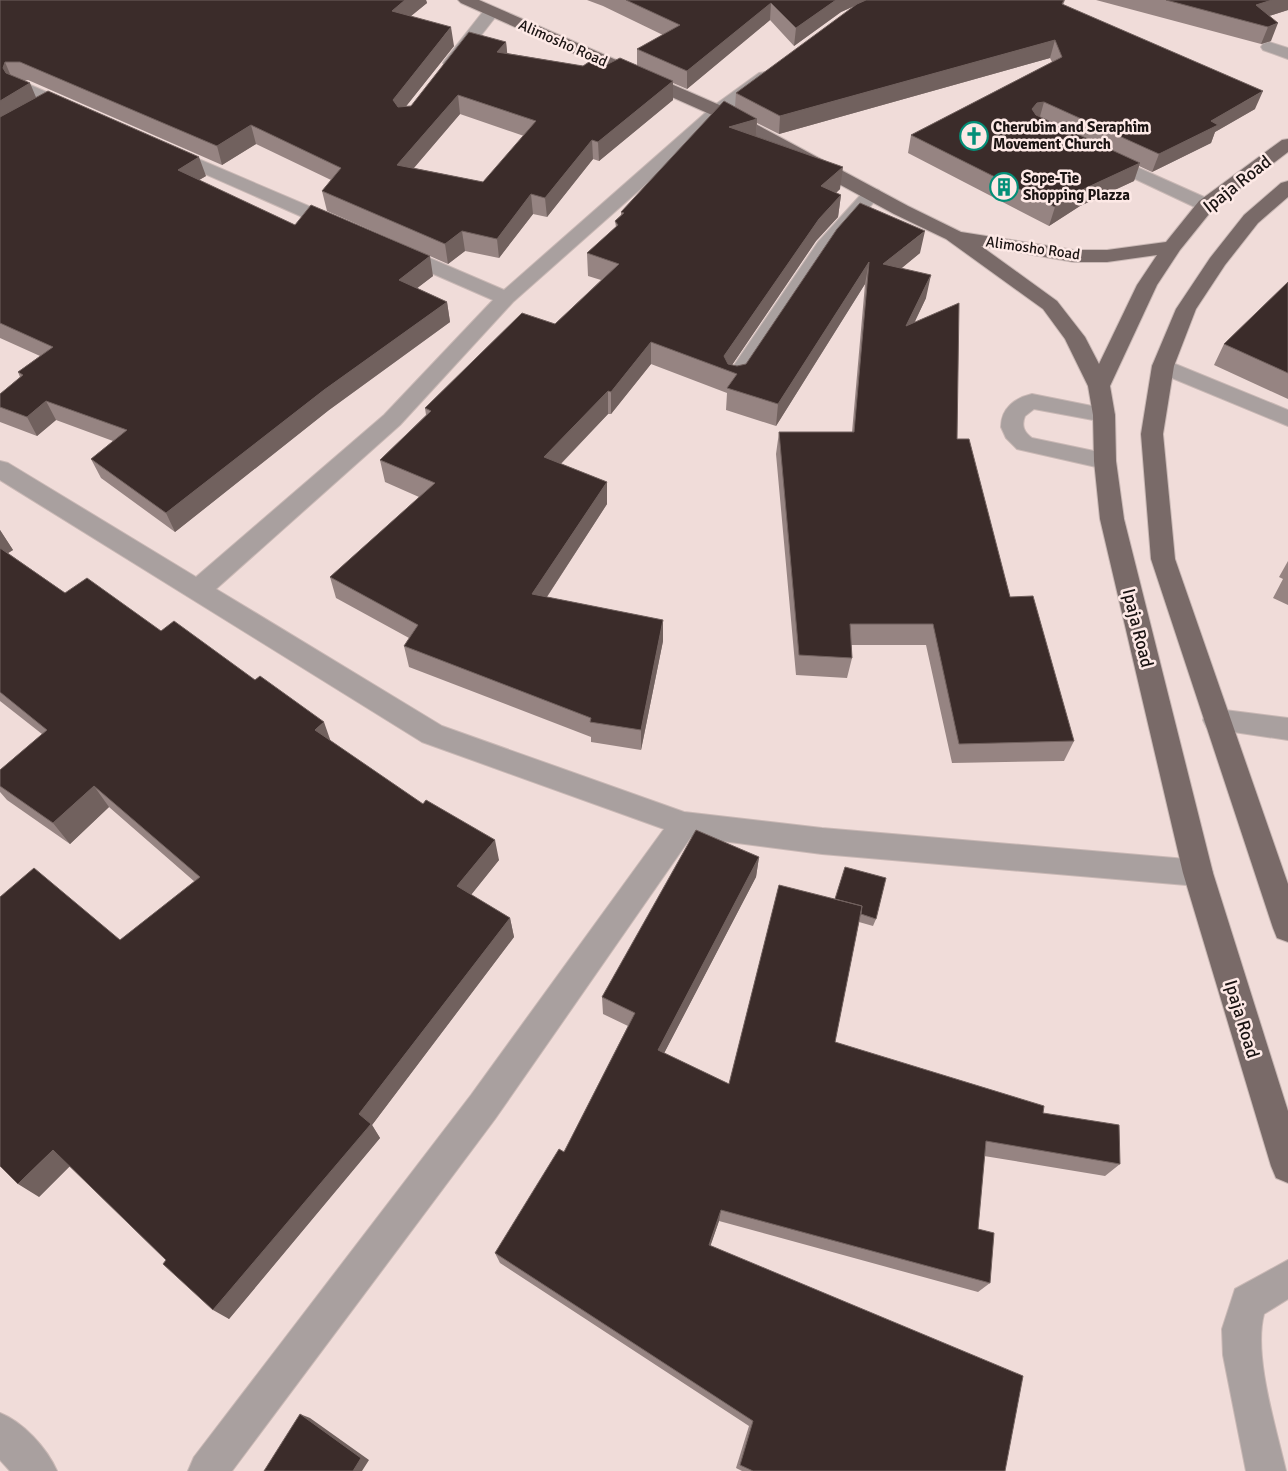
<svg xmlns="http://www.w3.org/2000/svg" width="1288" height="1471" viewBox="0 0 1288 1471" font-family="Signika,sans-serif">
<rect width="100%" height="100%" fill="#f0dcd9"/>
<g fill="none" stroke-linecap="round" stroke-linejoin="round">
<defs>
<path id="minor" d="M491,7L499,12L497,15L457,66H445L443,63L445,60L485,9Z
M1269,42L1288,48V59L1263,50L1261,47L1263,44Z
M765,72L771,73L773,77L771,81L724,115L513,302L400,425L216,589L442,726L684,812L822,828L1198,860L1209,864L1213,873L1209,882L1198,886L822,854L691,837L495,1119L232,1471H188L194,1457L471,1095L664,829L422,742L0,480V461L8,463L196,577L384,415L493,300L390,255L387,251L390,247H404L504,290L712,107L759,73Z
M21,81L79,106L82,110L79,114H67L15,90L13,86L15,82Z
M168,146L346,222L349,226L346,230H332L162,155L159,151L162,147Z
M1103,152L1213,201L1215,205L1213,209H1199L1097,161L1094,157L1097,153Z
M872,188L879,190L881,194L832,250L743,385L735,387L727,385L724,380L818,242L865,190Z
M1163,359L1288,410V426L1155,371L1152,366L1155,361Z
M1032,394L1112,410L1115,415L1112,420L1104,422L1034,409L1025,416C1021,426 1024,432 1032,438L1113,455L1116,461L1113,467L1105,469L1017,449L1006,438L1001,427C1001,408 1015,398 1032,394Z
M1217,709L1288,718V740L1207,728L1203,720L1207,712Z
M1288,1260V1299L1264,1314C1253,1355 1276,1427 1286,1471H1246L1223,1355L1222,1329L1235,1289Z
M0,1413C23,1422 47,1448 57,1471H10L0,1460Z"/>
<path id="major" d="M458,0H479L724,107L908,206L961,232L1074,250H1107L1166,242L1199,201L1282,140L1288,139V152L1213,209L1180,250L1157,285L1110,386L1115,415L1116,461L1124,519L1213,873L1288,1111V1183L1276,1178L1271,1166L1183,873L1100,519L1094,461L1093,415L1088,386L1065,339L1043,309L946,239L894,214L712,115L461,3ZM981,246L1074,262H1107L1157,255L1137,285L1099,364L1085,337L1057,301Z
M1288,181V197L1258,223L1225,265L1196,309L1174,366L1163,434L1175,559L1288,884V942L1277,938L1273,928L1151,559L1141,434L1152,366L1176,309L1210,258L1244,215L1281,183Z"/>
</defs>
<use href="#minor" stroke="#c9b8b5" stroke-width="2"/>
<use href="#major" stroke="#c9b8b5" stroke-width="2"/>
<use href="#minor" fill="#a9a09f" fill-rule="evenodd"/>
<use href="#major" fill="#796a68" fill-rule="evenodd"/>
</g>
<path fill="#968482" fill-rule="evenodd" d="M0,0H426L427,3L411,16L454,46L406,106H411L506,42L507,53L583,66H604L637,65V49L663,35L603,6L587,0H1065L1063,5L1255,109L1215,132L1211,143L1152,172L1139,166L1134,181L1080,206L1049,226L908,153L911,135L1052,62L1050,58L779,134L757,123L756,136L840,189L836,193L841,195L838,217L816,241L732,365L737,366L746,364L837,229L920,253L901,268L926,298L914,323L957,439L1010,597L1074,741L1064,761L952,763L926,645H851L852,658L847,678L796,675L776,454L779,432H852L865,284L776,426L726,410L727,393L651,364L611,414H608L561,464L607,482V504L547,597L663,620V641L641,750L591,742V737L409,667L404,646L409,638L336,598L330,577L419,497L385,482L380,460L426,415L425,408L555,324L601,280L588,276L587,253L616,227L615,221L621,215V212L735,107L736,93L857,5L841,12L794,46L770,20L687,89L673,83V100L599,161L593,159L547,217L533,214L499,258L465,251L448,264L327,211L322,191L331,180L256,144L222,165L28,80L24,81L36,98L206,176L199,180L295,225L433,276L417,288L447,302L450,322L329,410L175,532L101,478L91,459L113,441L56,420L37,436L0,422V394L20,377L18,372L40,356L0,338ZM460,114L524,136L483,182L414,168Z
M1096,0H1288V10L1269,16L1271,41L1261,44Z
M1288,282V399L1214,365L1224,344Z
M0,530L13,550L8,553L65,593L161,631L331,741L499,860L471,895L510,918L514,937L372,1125L380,1138L229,1319L166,1260L70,1166L39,1197L120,940L195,882L109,807L70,844L7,800L0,792V770L42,734L0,701Z
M1288,561V605L1273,598L1283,579L1279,577Z
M759,857L756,877L664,1053L729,1084L779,885L876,919L873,926L859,922L835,1042L1043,1113L1120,1164L1105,1176L984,1156L978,1229L990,1283L978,1292L719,1221L710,1246L1005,1471H742L736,1468L749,1426L500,1263L495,1253L564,1152L628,1026L603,1014L602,997Z"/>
<path fill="#71615e" d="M405,0H426L427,3L395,29L392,11Z
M836,0H867L841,12L794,46L796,28Z
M1272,0H1288V10L1250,22L1256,5Z
M771,3L770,20L687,89V71Z
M1278,23L1271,41L1261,44L1268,27Z
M451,27L454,46L396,119L393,100Z
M1055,40L1050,58L779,134L780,116Z
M506,42L508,60L497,52Z
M5,62L13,81L11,87L3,68Z
M673,81V100L599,161L598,142Z
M30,83L38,102L0,125V101Z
M1263,91L1255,109L1215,132L1211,143L1152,172L1159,154L1211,121Z
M458,95L460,114L400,184L397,165Z
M1044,102L1039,120L1032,109L1037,103Z
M757,119L756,141L729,127Z
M251,125L256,144L222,165L217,146Z
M592,140L593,159L547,217L545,198Z
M199,157L206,176L184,189L178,170Z
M1140,163L1134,181L1080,206L1049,226L1055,207L1086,188Z
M843,167L840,189L819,209L821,186Z
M531,194L533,214L499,258L497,239Z
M841,195L838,217L816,241L728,371L724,356L819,219Z
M462,231L465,251L448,264L445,244Z
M925,231L920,253L879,287L883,264Z
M430,256L433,276L403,299L399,280Z
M869,262L865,284L776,426L778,404Z
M931,275L926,298L902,349L906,326Z
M447,302L450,322L329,410L175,532L166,513L324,390Z
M651,342V364L611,414V392Z
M608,391V414L546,479L544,457Z
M46,401L56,420L37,436L27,417Z
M607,482V504L535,615L532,594Z
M0,530L13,550L0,558Z
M663,620V641L641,750V730Z
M324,722L332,745L315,730Z
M94,786L109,807L70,844L53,823Z
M495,840L499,860L462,906L457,886Z
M759,857L756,877L658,1065V1050Z
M510,918L514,937L372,1125L380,1138L229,1319L213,1310L359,1114Z
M53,1150L73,1163L39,1197L18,1184Z
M721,1210L719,1221L707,1256L709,1245Z
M300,1414L310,1418L369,1460L362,1471H353Z"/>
<path fill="#3b2c2a" stroke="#71615e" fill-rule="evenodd" d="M0,0H405L392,11L451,27L393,100L398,107L411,106L469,32L506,42L497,52L583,66L589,62L604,66L620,58L673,81L598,142L592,140L545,198L531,194L497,239L462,231L445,244L322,191L341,168L251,125L217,146L20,62H5L3,68L6,73L30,83L0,101ZM458,95L536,121L483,182L397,165Z
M626,0H836L796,28L771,3L687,71L637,49L680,25Z
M866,0H1064L1062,4L1263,91L1211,121L1218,125L1159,154L1044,102L1037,103L1032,109L1036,115L1140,163L1086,188L1055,207L911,135L1062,57L1055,40L780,116L736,93L857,4Z
M1166,0H1272L1256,5L1278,23L1268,27Z
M48,91L199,157L178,170L295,225L311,205L430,256L399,280L447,302L324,390L166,513L91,459L127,430L46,401L27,417L0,407V394L23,375L18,372L53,347L0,323V117Z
M724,101L757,119L729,127L843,167L821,186L841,195L819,219L724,356L728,364L737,366L746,364L837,229L860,203L925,231L883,264L931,275L906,326L959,303L957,439H969L1010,597L1033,596L1074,741L959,744L933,624H850L852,658L799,655L779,432H854L869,262L778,404L727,388L737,374L651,342L611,392L608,391L544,457L607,482L532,594L663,620L641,730L590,722L591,718L404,646L418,625L330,577L435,483L380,460L431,411L425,408L522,313L555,324L619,264L587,253L618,225L615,221L624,213L621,212Z
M1288,282V373L1224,344Z
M0,548L65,593L87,578L161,631L174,621L255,680L260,676L324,722L315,730L423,804L426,800L495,840L457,886L510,918L359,1114L371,1124L213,1310L163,1264L166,1260L53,1150L18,1184L0,1166V897L34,868L120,940L200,877L94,786L53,823L0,786V770L47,730L0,692Z
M696,830L759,857L658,1050L729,1084L779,885L862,906L835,1042L1044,1106L1043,1113L1119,1125L1120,1164L986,1141L978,1229L994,1233L990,1283L721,1210L709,1245L1023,1376L1005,1471H753L740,1465L753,1421L495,1253L559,1149L564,1152L635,1013L602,997Z
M845,867L886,878L876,919L861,914L862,906L835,899Z
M300,1414L361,1458L353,1471H264Z"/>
<defs>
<symbol id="church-ring" viewBox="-11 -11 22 22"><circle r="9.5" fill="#fde9e6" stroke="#038f78" stroke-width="1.5"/><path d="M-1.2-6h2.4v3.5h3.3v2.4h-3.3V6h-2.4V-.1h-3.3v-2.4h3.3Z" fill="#038f78"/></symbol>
<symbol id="building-ring" viewBox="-11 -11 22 22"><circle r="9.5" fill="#fde9e6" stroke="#038f78" stroke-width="1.5"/><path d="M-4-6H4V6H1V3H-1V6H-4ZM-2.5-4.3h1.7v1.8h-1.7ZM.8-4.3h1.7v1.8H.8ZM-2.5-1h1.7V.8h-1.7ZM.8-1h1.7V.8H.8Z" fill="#038f78"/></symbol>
</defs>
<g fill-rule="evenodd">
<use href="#church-ring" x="958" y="120" width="32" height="32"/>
<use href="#building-ring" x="988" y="171" width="32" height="32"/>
</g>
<g text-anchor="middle" stroke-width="5" stroke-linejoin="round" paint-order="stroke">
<g font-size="15" fill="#1a1312" stroke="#fde9e6">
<text transform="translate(563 43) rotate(24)" y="5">Alimosho Road</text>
<text transform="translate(1033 248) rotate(8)" y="5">Alimosho Road</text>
</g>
<g font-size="15" font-weight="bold" fill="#1a1312" stroke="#fde9e6" text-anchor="start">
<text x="993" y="132">Cherubim and Seraphim<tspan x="993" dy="17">Movement Church</tspan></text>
<text x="1023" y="183">Sope-Tie<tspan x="1023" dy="17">Shopping Plazza</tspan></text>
</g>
<g font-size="18" fill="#1a1312" stroke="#fde9e6">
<text transform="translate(1237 184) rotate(-38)" y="6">Ipaja Road</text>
<text transform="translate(1138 628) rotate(76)" y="6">Ipaja Road</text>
<text transform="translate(1242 1019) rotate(73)" y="6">Ipaja Road</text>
</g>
</g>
</svg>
